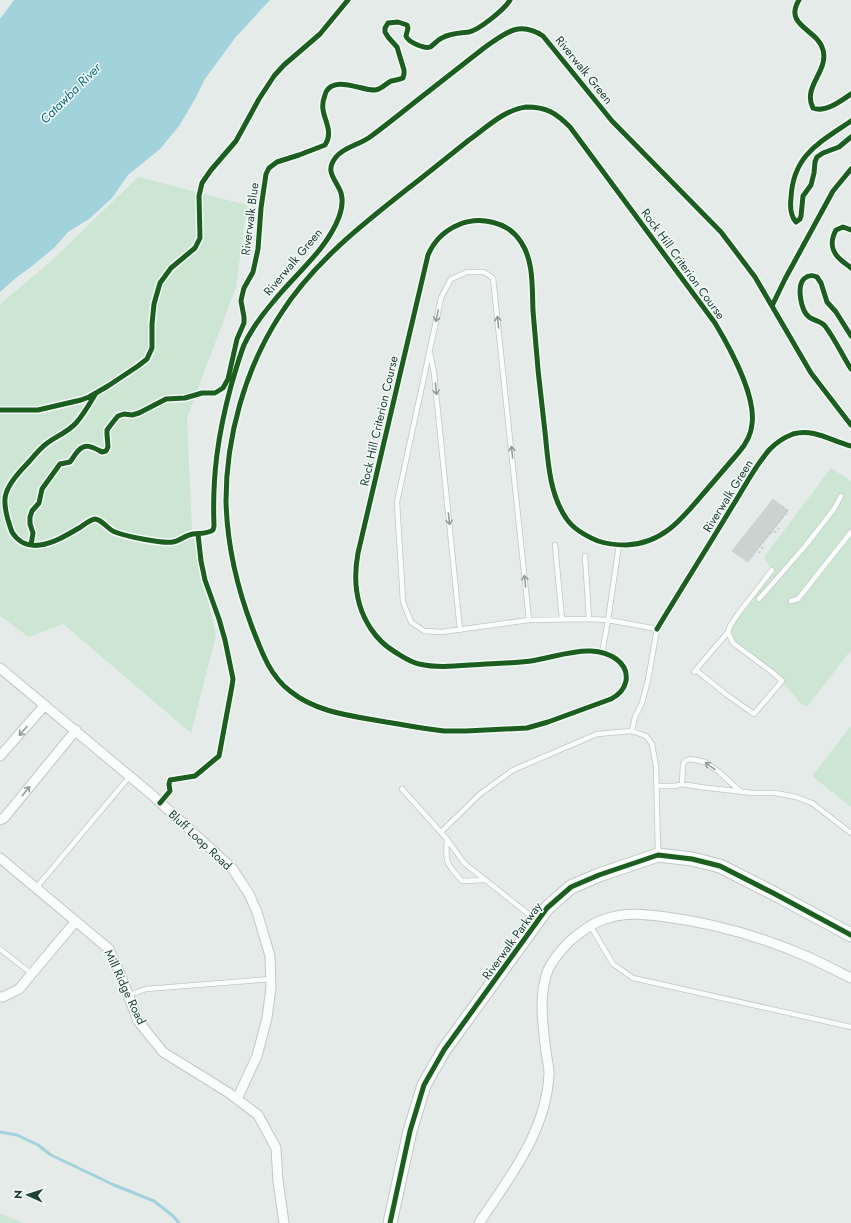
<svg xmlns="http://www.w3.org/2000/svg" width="851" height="1223" viewBox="0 0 851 1223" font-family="Jost,sans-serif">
<rect width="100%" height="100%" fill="#e5ebe8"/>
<path fill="#cde6d4" d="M138,177L247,205L236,287L187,418L192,530L216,636L191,733L63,624L29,637L0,616V304L49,263Z
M831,468L851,481V650L807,707L801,704L782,681L733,643L728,632L730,626L772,570L764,557Z
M851,726V807L812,776Z
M0,1213L24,1223H0Z"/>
<path fill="#a2d3dc" d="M14,0H270L235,38L205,79L195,99L179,126L160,149L128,175L112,198L101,208L89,219L68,232L55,247L31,267L17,277L0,292V19Z"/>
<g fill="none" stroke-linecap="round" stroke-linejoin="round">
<path stroke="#a2d3dc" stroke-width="3" d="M0,1132L17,1135L38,1145L51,1155L114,1185L154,1201L173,1216L179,1223"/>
</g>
<path fill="#ccd2d0" stroke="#ced4d1" d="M773,499L788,511L748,562L732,551Z"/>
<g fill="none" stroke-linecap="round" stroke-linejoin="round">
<defs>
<path id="lane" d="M430,353L434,373L460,630
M555,545L562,619
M585,556L589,619
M759,599L806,545L834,509L841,496
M791,601L798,599L851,532
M529,620L493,278L484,272H467L451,279L441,298L397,502L403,602L411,622L424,631L442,632L529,620L589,619L608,620L619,545
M602,653L608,620L657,629L648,680L642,703L635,717L632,731
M696,670L727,695L754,714L782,681L772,672L733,643L728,632L730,626L738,614L772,570
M694,672L728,632
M682,784L683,765L685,761L690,759L705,762L719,772L740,791
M657,786H675L682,784L700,787L753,793H775L796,797L812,803L851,833
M402,789L447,839L464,863L536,920
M441,832L480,794L513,770L597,734L632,731L646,736L652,744L656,766L658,853
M447,839C445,863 446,863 462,881L484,880
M36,888L130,776
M590,925L613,964L633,978L851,1027
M0,949L32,974
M129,995L146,989L271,979"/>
<path id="street" d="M0,668L151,794L232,868L249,894L257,912L270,956L271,987L267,1018L257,1056L237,1099
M0,756L45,705
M0,820L4,818L76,730
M0,858L109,949L123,981L138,1021L163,1052L229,1093L258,1115L276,1148L278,1181L284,1223
M0,997H3L19,989L76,921
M479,1223C510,1177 547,1130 549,1073C549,1066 547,1059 546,1052C543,1026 538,995 548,970C553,959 562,949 570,941C583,930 595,921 612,917C629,912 649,915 666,917C713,923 758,936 801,954C818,961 835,970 851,978"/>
<path id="secondary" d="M390,1223L410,1131L424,1085L444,1050L547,908L571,887L599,875L658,855L692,859L720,866L775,894L851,935"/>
</defs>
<use href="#lane" stroke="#c2c8c5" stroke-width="6"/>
<use href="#street" stroke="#c2c8c5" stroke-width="11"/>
<use href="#secondary" stroke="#c0c8c5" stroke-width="15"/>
<path stroke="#c1cbc8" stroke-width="2" stroke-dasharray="2 3" stroke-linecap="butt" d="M771,532L773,534L779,528
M759,553L763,547L760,545L788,511L782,506"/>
<use href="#lane" stroke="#fbfcfc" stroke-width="4.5"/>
<use href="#street" stroke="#fbfcfc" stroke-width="9"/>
<use href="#secondary" stroke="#fbfcfc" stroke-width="13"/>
<defs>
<path id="cycleway" d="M799,0C783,26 818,29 823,50C829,71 802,87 813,108C825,113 841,101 851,94
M526,107C547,107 556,113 570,127L715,323C730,348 756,396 752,424C751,435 746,444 739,452C727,466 715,480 703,494C681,520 662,544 626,545C616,545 607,544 598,541C586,536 573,529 566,518C549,493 548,460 545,432C540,392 536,352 533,311C532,289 534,261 521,242C508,221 479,216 458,225C444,231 434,241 428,255L358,553C353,580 355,605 371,629C377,638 385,646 395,652C402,656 410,662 419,664C440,669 464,665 486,664C501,663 516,663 531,661C551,658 571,650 591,651C608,652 629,661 626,681C624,690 619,695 611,699L548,722L527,728L466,731H444C424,729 405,725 386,722C353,716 317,713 290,691C269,675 261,650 252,627C237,587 227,543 226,501C226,437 245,369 280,315C316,258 372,217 424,176C439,164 454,152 469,140C487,127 504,110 526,107Z
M851,121C819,143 793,155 791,198C790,206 790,215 796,222L800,219L801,216L803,196L811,185L814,173L815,162L817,157L823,153L839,147L851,137
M851,230L843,227L836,230C830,241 831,252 841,260C844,263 848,265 851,268
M772,306L785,279L833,191L851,169
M851,336L836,312L827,302L821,283L817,277C813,275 807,275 803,280C797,288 801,311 809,317C814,321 821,321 825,326C835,339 842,355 851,369
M96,393C90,403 84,414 76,423C68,432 55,437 46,444C38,450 32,459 25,466C2,490 0,500 12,532C18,542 28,547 40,545C54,543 67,535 79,528C84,525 89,520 95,519C103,520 107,529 115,532C125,536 162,544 173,542C180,541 185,535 193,534C200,533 207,534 213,530L214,526C212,476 218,434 231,386C235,372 239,358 244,345C251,330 262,315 273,302C295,274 326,251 339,217C342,209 343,200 341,193C336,179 324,172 336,157C344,147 359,145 370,137C385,126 400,114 415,102C438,84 461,66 484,48C505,33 519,20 543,36L612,121L721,232L755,277L811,373L851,425
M0,410H38L81,400L89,397L108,386L138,366L147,359L152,348V324L154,304L160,283L171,268L195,248L200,238L199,196L202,183L211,170L236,141L259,99L274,76L284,65L320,34L348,0
M31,545L33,533L30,524V517L32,511L39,503L42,489L60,464L70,462C73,458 75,454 78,451C86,442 94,448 102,452L106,451L108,447L107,434V430L113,422L118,416L124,414L132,415L139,413L166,399L185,398L202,393H215L223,388L228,379L237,339L244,323V317L241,301L242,296L244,288L253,272L258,249L261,208L266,174L269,168L277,162L299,155L325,145C336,128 318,116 324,98C325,96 325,94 326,92C334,75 363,91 375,90C382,89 385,84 391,81C395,80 399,80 403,78L404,74V70L397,47L388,37L385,32V28L388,23L398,22L407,25L408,28L406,36C408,42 424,49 430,47C433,46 437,40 442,38C450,33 460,33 469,32C479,30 505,9 510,0
M657,629C681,589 706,550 730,510C743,490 754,467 770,449C776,443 785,437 793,434C814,428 831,441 851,446
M160,803L170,791L169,784L170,780L195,776L219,756L232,686L233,679L225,640L219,619L205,580L201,561L198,534
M390,1223L410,1131L424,1085L444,1050L547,908L571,887L599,875L658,855L692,859L720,866L775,894L851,935"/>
</defs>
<use href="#cycleway" stroke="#f3faf6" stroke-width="8"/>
<use href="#cycleway" stroke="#1b5e20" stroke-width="5"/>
</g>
<defs><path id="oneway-shaft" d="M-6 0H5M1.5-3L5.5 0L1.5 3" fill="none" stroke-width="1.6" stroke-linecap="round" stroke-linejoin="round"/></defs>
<g stroke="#8e9e9a">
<use href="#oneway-shaft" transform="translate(437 316) rotate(102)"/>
<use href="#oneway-shaft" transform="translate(498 322) rotate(-96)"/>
<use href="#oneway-shaft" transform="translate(436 389) rotate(84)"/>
<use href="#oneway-shaft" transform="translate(512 452) rotate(-96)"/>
<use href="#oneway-shaft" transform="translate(449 519) rotate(84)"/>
<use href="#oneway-shaft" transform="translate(525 581) rotate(-96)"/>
<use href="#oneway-shaft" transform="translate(23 731) rotate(131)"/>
<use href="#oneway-shaft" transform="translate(710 766) rotate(-145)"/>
<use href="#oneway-shaft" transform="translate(26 791) rotate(-51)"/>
</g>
<g text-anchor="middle" stroke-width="3" stroke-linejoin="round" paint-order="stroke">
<g font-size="12" fill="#204038" stroke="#f3faf6">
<text transform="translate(584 70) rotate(51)" y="4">Riverwalk Green</text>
<text transform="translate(250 219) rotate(-83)" y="4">Riverwalk Blue</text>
<text transform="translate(293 262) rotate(-50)" y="4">Riverwalk Green</text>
<text transform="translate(683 264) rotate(54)" y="4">Rock Hill Criterion Course</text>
<text transform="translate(379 421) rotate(-77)" y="4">Rock Hill Criterion Course</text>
<text transform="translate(728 496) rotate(-58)" y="4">Riverwalk Green</text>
<text transform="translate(200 840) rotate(43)" y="4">Bluff Loop Road</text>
<text transform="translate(512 941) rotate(-54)" y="4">Riverwalk Parkway</text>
<text transform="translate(125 987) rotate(65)" y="4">Mill Ridge Road</text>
</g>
<g font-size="13" font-style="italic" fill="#146e82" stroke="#f3faf6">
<text transform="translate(70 93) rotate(-45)" y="5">Catawba River</text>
</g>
</g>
<g transform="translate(28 1195) rotate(273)" stroke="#f3faf6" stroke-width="3" paint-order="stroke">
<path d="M0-3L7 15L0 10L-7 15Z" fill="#204038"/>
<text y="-6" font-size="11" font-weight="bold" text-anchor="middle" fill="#204038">N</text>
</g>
</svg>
